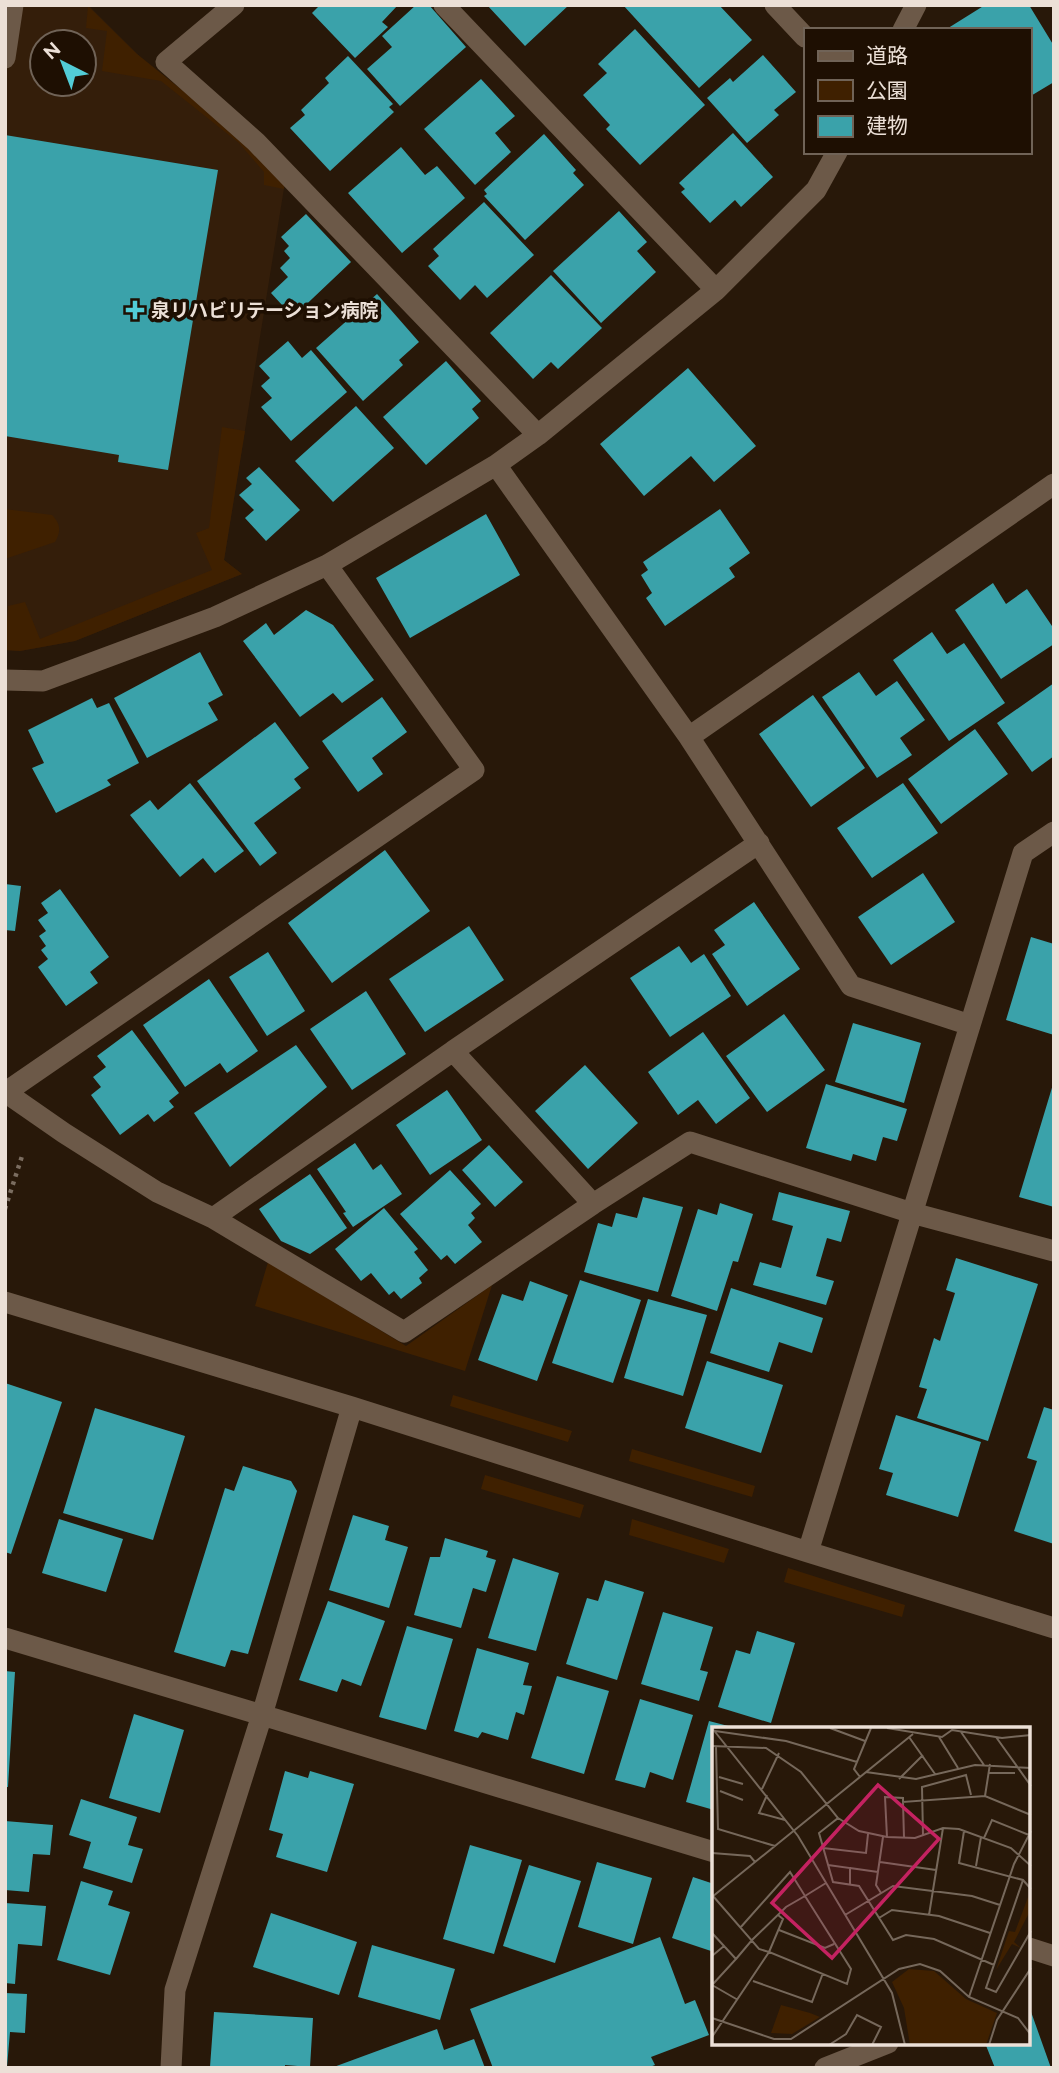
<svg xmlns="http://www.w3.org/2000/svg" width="1059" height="2073" viewBox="0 0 1059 2073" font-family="Raleway,'Noto Sans JP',sans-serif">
<rect width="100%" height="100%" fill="#281809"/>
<path fill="#341e0a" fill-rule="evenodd" d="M5,5H88L137,54L285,182L224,560L242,574L75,641L20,651L5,650ZM42,42H84V84H42Z"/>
<path fill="#3f2000" d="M88,6L137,54L252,146L285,182L284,189L264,185V172L239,143L161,81L102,71L107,31L86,28Z
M222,427L245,431L224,560L242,574L75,641L20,651L5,650L8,606L25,602L40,639L212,570L196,533L209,528Z
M5,509L52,515C61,524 61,532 55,542L5,559Z
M268,1262L406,1346L492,1285L465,1371L255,1306Z
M453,1395L572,1431L568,1442L450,1406Z
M632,1449L755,1486L752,1497L629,1461Z
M485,1475L584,1505L580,1518L481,1489Z
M632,1519L729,1549L724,1563L629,1535Z
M788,1568L905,1605L902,1617L784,1582Z"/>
<path fill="#3aa2aa" d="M320,5H398L382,22L388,27L355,58L312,13Z
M416,5H429L466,47L400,106L367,69L392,47L382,36Z
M487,5H569L525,46Z
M623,5H719L752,40L699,88Z
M985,5H1029L1054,46V82L1029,97V30H945Z
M635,29L705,105L640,165L606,129L610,125L583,95L607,73L598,64Z
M763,55L796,92L774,110L779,115L747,143L707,98L730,78L733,82Z
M348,56L393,104L389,107L394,112L330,171L290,128L305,115L301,110L329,83L325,78Z
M481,79L515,116L495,133L511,152L475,185L424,129Z
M733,133L773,177L741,207L735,200L710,223L681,192L685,189L679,183Z
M544,134L576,170L573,173L584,185L525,240L484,196L487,194L484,190Z
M5,135L218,170L168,470L118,462L119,455L5,436Z
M401,147L425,175L437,166L465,198L402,253L348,193Z
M484,202L534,255L487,298L475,285L460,300L428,266L439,256L433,249Z
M619,211L647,242L637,251L656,272L601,323L553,271Z
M306,214L351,262L293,317L271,293L288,277L280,268L290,258L284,251L289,246L281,237Z
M551,275L602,328L558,369L551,362L533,379L490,333Z
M377,294L419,342L399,360L403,365L363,401L316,348Z
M288,341L302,358L311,350L347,392L291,441L261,407L272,398L261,386L270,378L259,366Z
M446,361L481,401L472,409L479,418L426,465L383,417Z
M688,368L756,446L714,482L691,456L644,496L600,444Z
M356,406L394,448L333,502L295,461Z
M259,467L300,510L266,541L245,518L254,510L239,495L252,484L246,478Z
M720,509L750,553L729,568L735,577L665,626L646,598L652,593L641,575L648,570L643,562Z
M486,514L520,575L410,638L376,578Z
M993,583L1006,604L1027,589L1054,629V644L1001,679L955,610Z
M306,610L333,625L374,680L342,703L333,693L300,717L243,641L266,623L274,635Z
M932,632L947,654L964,643L1005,703L949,741L893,660Z
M200,652L223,695L208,703L218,720L147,758L114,698Z
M859,672L876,696L897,681L925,720L900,738L912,755L877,778L822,697Z
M1054,683V756L1032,772L997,723Z
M813,695L865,768L811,807L759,734Z
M382,697L407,732L372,758L383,774L358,792L322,741Z
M92,698L97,708L109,703L139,763L107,780L111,785L56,813L32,768L44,763L28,730Z
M275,722L309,768L294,779L301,788L254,823L277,853L260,866L197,781Z
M975,729L1008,774L941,824L908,779Z
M190,783L244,851L215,873L203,858L180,877L130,815L150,800L158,810Z
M903,783L938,833L872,878L837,828Z
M385,850L430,911L332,983L288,923Z
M923,873L955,922L891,965L858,917Z
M5,884L21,886L15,931L5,930Z
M60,889L109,957L90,972L98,983L66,1006L38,967L48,959L41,950L46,946L39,936L46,931L38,920L48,913L41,903Z
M754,902L800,969L747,1006L712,954L725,945L714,930Z
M469,926L504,980L425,1032L389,979Z
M1031,937L1054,944V1035L1006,1020Z
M679,946L691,963L704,954L731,996L670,1037L630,978Z
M268,952L305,1011L267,1036L229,977Z
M209,979L258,1051L227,1073L220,1063L185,1087L143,1025Z
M366,991L406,1054L352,1090L310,1029Z
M784,1014L825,1070L767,1112L726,1056Z
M853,1023L921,1043L904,1103L835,1082Z
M132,1030L179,1093L169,1101L174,1107L154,1122L148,1114L120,1135L91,1095L101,1087L93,1077L106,1067L97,1056Z
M703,1032L750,1098L716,1124L698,1100L678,1115L648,1072Z
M296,1045L327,1087L230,1167L194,1113Z
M585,1065L638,1123L588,1169L535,1111Z
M1054,1081V1207L1019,1197Z
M826,1084L907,1109L897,1141L883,1137L876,1161L853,1154L851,1161L806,1148Z
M447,1090L482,1140L430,1175L396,1125Z
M355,1143L373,1170L381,1164L402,1194L353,1227L343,1213L346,1212L317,1169Z
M489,1145L523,1182L495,1207L462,1170Z
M450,1170L481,1204L471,1213L475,1218L468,1225L482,1242L455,1264L447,1255L441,1260L400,1214Z
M310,1174L347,1228L310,1254L281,1241L259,1209Z
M779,1192L850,1211L841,1242L827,1238L816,1276L834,1281L826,1305L753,1285L760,1262L781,1268L793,1226L772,1220Z
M643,1197L683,1207L658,1292L584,1272L598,1223L612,1227L616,1213L637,1218Z
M720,1203L753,1214L738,1262L733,1261L717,1311L671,1296L698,1209L717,1215Z
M384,1208L418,1249L414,1252L428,1270L419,1278L422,1283L401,1299L394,1291L389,1295L371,1273L361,1281L335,1249Z
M956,1258L1038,1284L988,1441L917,1418L927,1389L919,1387L934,1338L940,1341L955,1293L946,1290Z
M580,1280L641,1300L613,1383L552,1363Z
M530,1281L568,1295L537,1381L478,1360L502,1294L523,1301Z
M731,1288L823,1318L812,1353L779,1342L769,1372L710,1353Z
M648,1299L707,1315L683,1396L624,1378Z
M707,1361L783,1385L761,1453L685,1428Z
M5,1383L62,1402L11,1554L5,1552Z
M1044,1407L1054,1410V1544L1014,1531L1037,1461L1027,1458Z
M95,1408L185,1436L153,1540L63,1513Z
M896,1415L981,1442L958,1517L886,1495L893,1473L879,1469Z
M243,1466L291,1481L297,1491L248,1654L231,1650L225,1667L174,1652L225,1488L234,1491Z
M353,1515L389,1526L385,1540L408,1547L389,1608L329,1590Z
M59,1519L123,1539L106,1592L42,1573Z
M445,1538L488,1551L486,1557L496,1560L486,1592L473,1588L461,1628L414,1615L430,1557H440Z
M513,1558L559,1573L536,1651L488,1638Z
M605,1580L644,1592L617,1680L566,1664L587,1598L598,1601Z
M328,1601L385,1621L361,1686L342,1679L337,1692L299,1680Z
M663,1612L713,1627L700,1670L708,1672L699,1701L641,1684Z
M407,1626L453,1639L426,1730L379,1717Z
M757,1631L795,1643L771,1723L718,1707L736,1650L750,1654Z
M477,1648L529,1663L523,1685L532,1686L524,1715L516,1712L508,1740L482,1732L478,1738L454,1731Z
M5,1671L15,1672L8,1787H5Z
M557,1676L609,1691L584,1774L531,1758Z
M640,1699L693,1715L673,1780L650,1772L645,1788L615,1780Z
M134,1714L184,1730L160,1813L109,1798Z
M709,1721L732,1727L714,1728V1810L686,1802Z
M285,1771L308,1778L310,1771L354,1784L327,1872L276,1857L283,1834L269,1830Z
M81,1799L137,1817L128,1845L143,1849L132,1883L83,1868L91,1842L69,1835Z
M5,1821L53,1825L50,1855L33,1854L29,1892L5,1890Z
M470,1845L522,1860L494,1954L443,1939Z
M597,1862L652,1878L633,1944L578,1927Z
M529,1865L581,1881L555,1963L503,1946Z
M693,1877L714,1884V1952L672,1938Z
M81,1881L113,1891L108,1905L130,1912L110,1975L57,1960Z
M5,1903L46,1906L42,1946L18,1944L15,1984L5,1983Z
M271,1913L357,1942L339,1995L253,1967Z
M660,1937L685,2004L695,2000L709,2035L651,2057L655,2065L647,2068H493L470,2009Z
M372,1945L455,1969L440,2020L358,1997Z
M5,1993L27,1994L25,2033L10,2032L7,2067H5Z
M1030,2009L1051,2068H995L985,2043H1029Z
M214,2012L313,2018L310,2067L285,2065V2068L210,2067Z
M437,2029L444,2050L474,2039L485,2068H331Z"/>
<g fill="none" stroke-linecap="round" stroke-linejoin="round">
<path stroke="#7b6d60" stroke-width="4.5" stroke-dasharray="3.5 5" stroke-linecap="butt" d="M5,1209L23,1153"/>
<path stroke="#6c5948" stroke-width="21" d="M234,5L166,62L256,142L538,435
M444,5L716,290
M775,5L805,37
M903,30L916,5
M5,58L13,5
M496,465L689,737L851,986L970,1025
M5,680L43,681L215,617L327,565L496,465L538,435L716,290L816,190L837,152
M689,737L1054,484
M453,1051L759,843
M5,1092L64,1133L157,1192L213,1218L404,1332L593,1204L690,1142L912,1213L1054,1251
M6,1092L474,770L327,565
M213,1218L453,1051L593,1204
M5,1302L352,1407L808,1552L1054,1628
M808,1552L1023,853L1054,832
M5,1638L262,1715L352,1407
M1029,1948L1054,1956
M171,2068L175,1990L262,1715L714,1852
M825,2068L888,2043"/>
</g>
<path fill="#52ccd6" stroke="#1e0f02" stroke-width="2.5" d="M131.5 299.5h7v7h7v7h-7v7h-7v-7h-7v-7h7z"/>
<g text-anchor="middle" stroke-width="7" stroke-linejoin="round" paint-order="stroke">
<g font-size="19" font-weight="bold" fill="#ece0d7" stroke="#1e0f02" text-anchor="start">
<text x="151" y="317">泉リハビリテーション病院</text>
</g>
</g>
<g transform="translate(712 1727)">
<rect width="318" height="318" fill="#281809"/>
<path d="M318,165V184L302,215L309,221L300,217L284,243L297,204L303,205ZM197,242L222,244L254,272L285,286L274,318H198L192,281L180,255ZM69,278L98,286L108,290L80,307L59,306Z" fill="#3f2000"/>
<path fill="none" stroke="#76685b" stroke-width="2" d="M0,1L86,109L180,266L193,318M118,1L153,14M175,1L230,10L240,3L290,11L319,8M3,4L74,14L145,35M249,5L272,38M197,10L223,47M227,10L246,41M284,10L319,59M0,19L54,21L89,45L126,91L107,106L121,155L147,159L181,213L194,208L222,212L282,238M4,19L6,102L63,119M154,45L204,52L263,38L319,41M276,46H303M7,50L31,57M148,50L142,42L159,1M187,52L211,28M50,62L67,26M8,64L31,73M55,68L47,86L73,93M273,69L278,37M191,75L192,111M126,91L147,104L175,110L203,111L231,101L247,102L299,121L319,139M252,104L247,136L311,153L319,162M211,108L210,60L254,48L259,68M175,110L173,70L191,71V75L273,69L319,88M272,111L280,93L317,108M111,121L154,126L156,107M0,126L38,129L43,135M168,135L224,143M116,138L138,141V157M264,139L269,110M138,141L166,145M311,153L274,261L284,265L319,204M169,166L164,158L171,110M0,170L201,7M133,188L181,159L260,169L288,178M217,188L231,101M167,191L180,183L227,189L278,206M28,201L78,145L93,169L114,156M67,203L113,221L122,217M0,206L12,219L0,229M24,232L40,213L74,180L93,169L139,242L135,257L57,225L71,192L66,188M41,254L100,275L111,246M1,257L24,232L12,219M0,258L26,273M257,270L302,137L319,104M0,291L62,312H79L187,242L208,237L228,244L257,270L306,291L319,308M0,310L57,225L47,222L1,169M117,318L134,307L145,288L169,300L160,318M277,318L285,293L319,241"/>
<path fill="#c42261" fill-opacity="0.15" stroke="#c42261" stroke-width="3.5" d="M166,58L227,112L120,231L60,176Z"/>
<rect width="318" height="318" fill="none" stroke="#ece0d7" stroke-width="3.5"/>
</g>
<rect width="1059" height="2073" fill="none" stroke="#ece0d7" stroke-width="14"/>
<rect x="804" y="28" width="228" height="126" fill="#1e0f02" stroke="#706357" stroke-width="2"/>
<rect x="818" y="51" width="35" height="10" fill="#6c5948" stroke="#706357" stroke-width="2"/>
<text x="866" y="63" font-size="21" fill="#ece0d7">道路</text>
<rect x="818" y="80" width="35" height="21" fill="#3f2000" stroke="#706357" stroke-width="2"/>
<text x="866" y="98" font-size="21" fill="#ece0d7">公園</text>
<rect x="818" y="116" width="35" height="21" fill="#3aa2aa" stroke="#706357" stroke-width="2"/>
<text x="866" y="133" font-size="21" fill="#ece0d7">建物</text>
<g transform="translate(63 63) rotate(318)"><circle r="33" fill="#1e0f02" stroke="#706357" stroke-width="2"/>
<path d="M0-5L12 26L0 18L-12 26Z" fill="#52ccd6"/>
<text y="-10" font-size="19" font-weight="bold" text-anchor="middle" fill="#ece0d7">N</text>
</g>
</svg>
